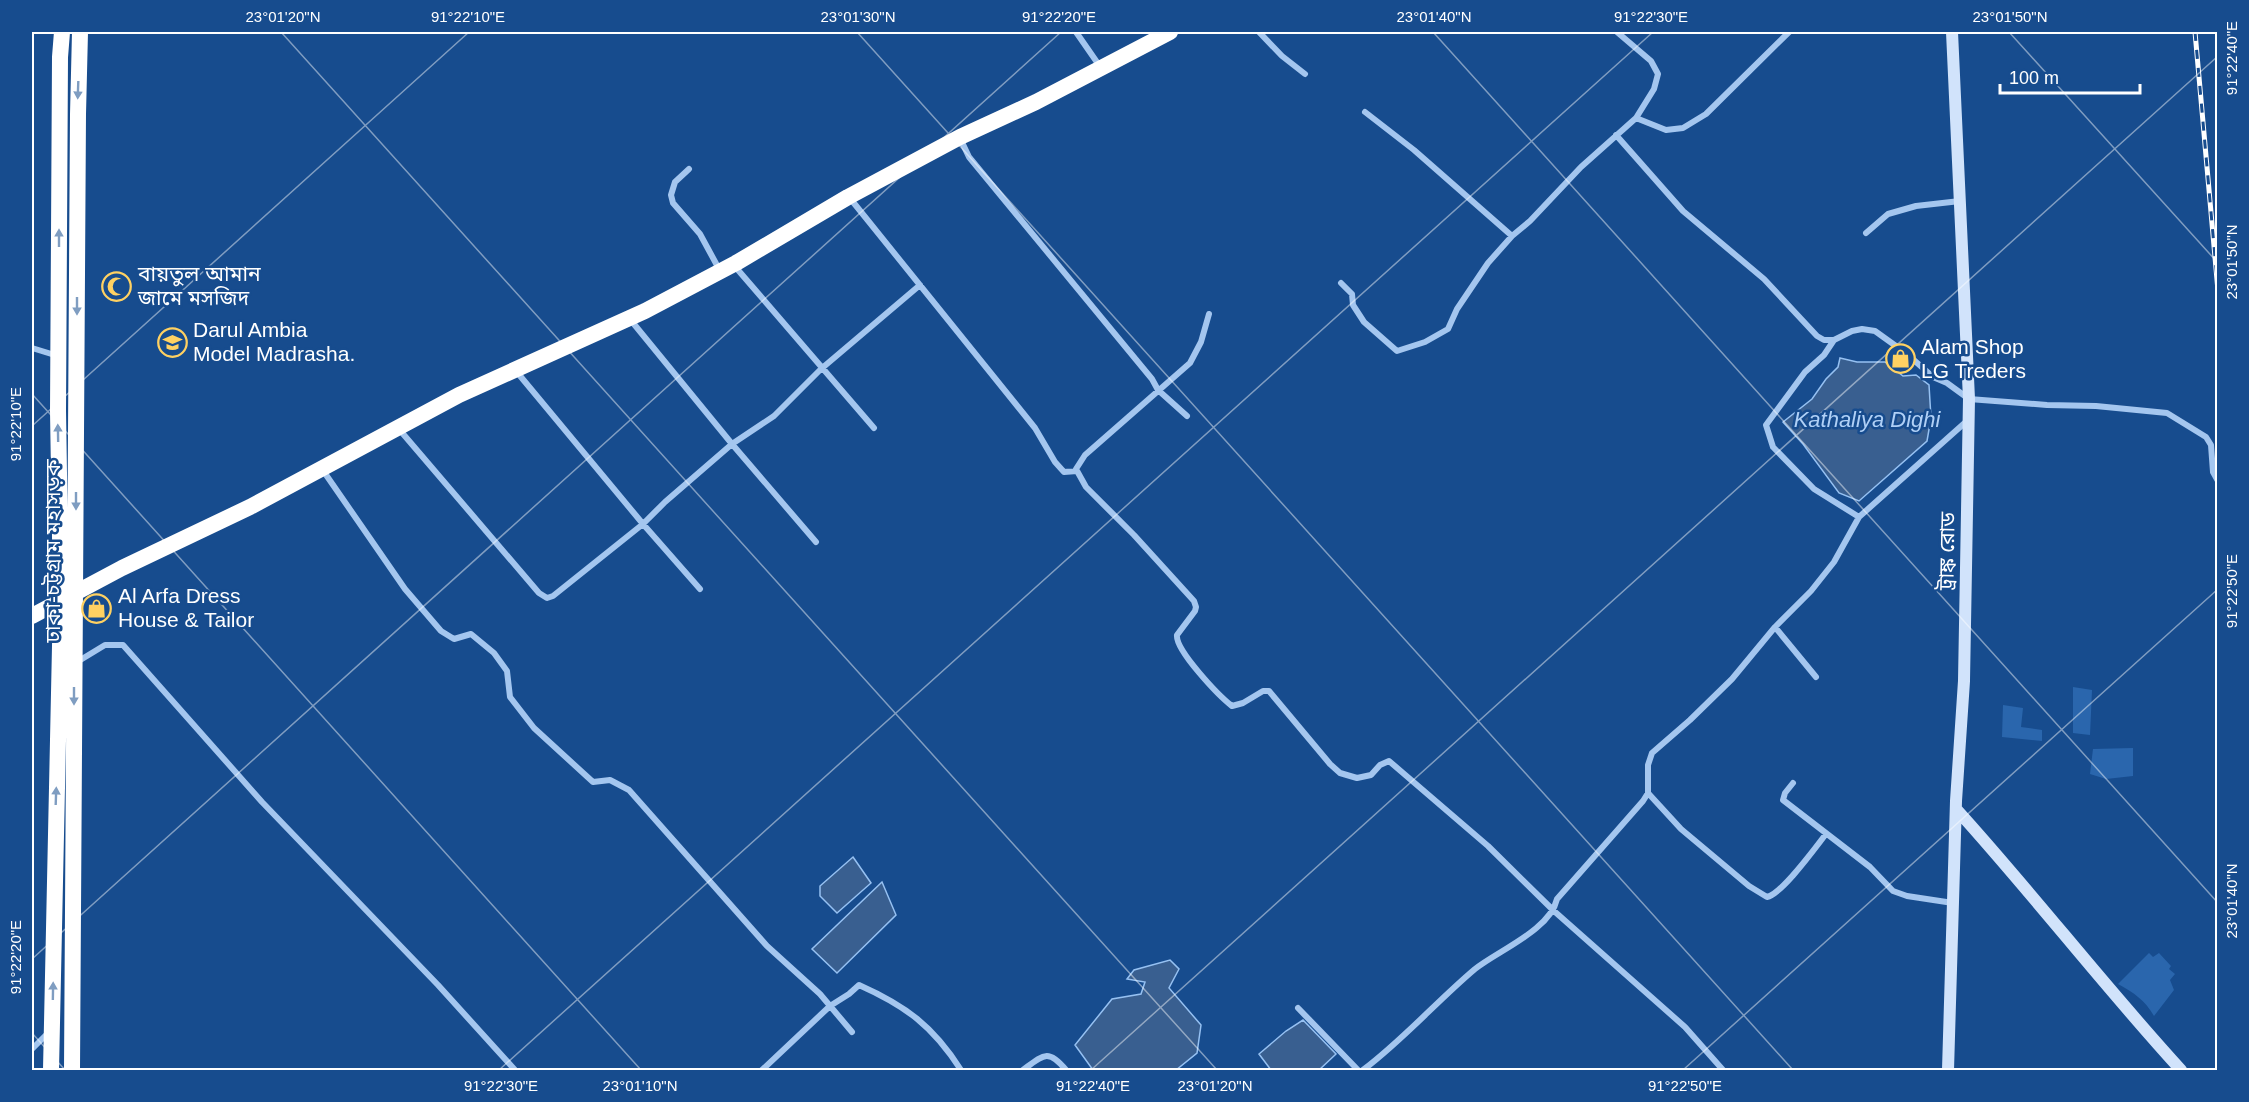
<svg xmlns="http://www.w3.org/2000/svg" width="2249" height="1102" viewBox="0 0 2249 1102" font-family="Arial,'Noto Sans Bengali',sans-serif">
<rect width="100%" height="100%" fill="#174c8e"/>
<path fill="#2a66ad" d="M2073,687L2092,690L2090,735L2073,733Z
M2003,705L2023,708L2021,727L2042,730V741L2002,737Z
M2133,748V776L2106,779L2090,774L2093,749Z
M2149,953L2153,957L2159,953L2171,966L2169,969L2175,974L2170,980L2174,990L2154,1016C2145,1000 2134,993 2118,984Z"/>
<path fill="#395f90" stroke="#96c1f2" stroke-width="1.5" d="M1840,358L1857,362H1885L1903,376L1916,375L1929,385L1931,418L1927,441L1859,501L1839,493L1803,444L1783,422L1812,399L1826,379L1838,367Z
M853,857L871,883L837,913L820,896V886Z
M882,882L896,915L837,973L812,949Z
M1170,960L1179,969L1169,988L1201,1025L1197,1053L1176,1070H1093L1075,1045L1112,999L1141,994L1145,982L1127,979L1134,970Z
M1303,1020L1336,1054L1319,1070H1271L1259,1054L1286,1031Z"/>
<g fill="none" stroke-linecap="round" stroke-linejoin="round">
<path stroke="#a4c6ef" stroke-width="6" d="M1076,32L1101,68
M1259,32L1282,56L1305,74
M1365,112L1414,150L1512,236
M1636,118L1666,130L1683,128L1706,114L1789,32
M1616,135L1683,211L1764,279L1817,336L1824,340H1834L1852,331L1862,329L1875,331L1907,354L1933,377L1947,383L1969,399L2047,405L2096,406L2167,413L2206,437L2211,445L2213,472L2218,481
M960,138L969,157L1152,379L1158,390L1187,416
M689,169L675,182L671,195L673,203L700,234L719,269
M849,197L1035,428L1055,462L1064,472L1077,471
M1866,233L1888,214L1916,206L1960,201
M736,263L738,270L874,428
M1341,283L1352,294L1353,305L1364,322L1397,351L1425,342L1448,329L1457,309L1488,263L1512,236L1530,221L1581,167L1636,118L1654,89L1658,74L1651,61L1617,32
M1209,314L1201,342L1190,363L1085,455L1076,469L1086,487L1134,535L1194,601L1196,607L1195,611L1177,635C1175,650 1219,696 1232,706L1243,703L1263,691H1269L1330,764L1340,773L1357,778L1371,775L1380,765L1389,761L1488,846L1554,911L1685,1027L1723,1070
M629,318L732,444L816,542
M1834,340L1824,355L1805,372L1766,425L1773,447L1814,489L1859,517
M32,348L58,356
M516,371L643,524L700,589
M398,428L539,593L547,598L553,596L643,524L665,502L732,444L774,416L821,369L920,285
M322,469L405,589L441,631L454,639L471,634L494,653L507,671L510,697L534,728L593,782L610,780L629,790L767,946L820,994L852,1032
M1775,627L1816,677
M77,662L105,645H123L262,802L438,985L515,1070
M1793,783L1785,793L1783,800L1870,867L1893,891L1907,896L1953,903
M1648,793L1681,829L1749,886L1767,897C1782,894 1815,848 1826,834
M1298,1008L1358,1070
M32,1049L49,1032
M762,1070L830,1006L849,994L859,985C906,1006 933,1026 961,1070
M1023,1070C1043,1055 1048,1048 1066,1070
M1363,1070C1403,1040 1437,1001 1475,969C1499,950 1550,930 1557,899L1643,801L1648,793V765L1652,753L1690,720L1732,679L1775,627L1811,591L1834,562L1859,517L1968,420"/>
<path stroke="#d1e3fb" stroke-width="12" d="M1957,810C2034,895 2104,986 2181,1070
M1948,1070L1956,801L1964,681L1969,399L1952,32"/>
<path stroke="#fff" stroke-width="16" d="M32,616L122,568L250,507L459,395L645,311L736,263L848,197L960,137L1036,102L1170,32
M51,1070L61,599L58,411L60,57L62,32
M72,1070L78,114L80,32"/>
<defs>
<path id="rail" d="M2195,32L2218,291"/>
</defs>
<use href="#rail" stroke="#fff" stroke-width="5"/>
<use href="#rail" stroke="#174c8e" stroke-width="3" stroke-dasharray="9" stroke-linecap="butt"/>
</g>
<defs><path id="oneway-solid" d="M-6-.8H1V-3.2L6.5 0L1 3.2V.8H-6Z" transform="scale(1.5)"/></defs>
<g fill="#7f9dc1">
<use href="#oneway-solid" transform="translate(78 90) rotate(92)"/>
<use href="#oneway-solid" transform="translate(59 238) rotate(-90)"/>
<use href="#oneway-solid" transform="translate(77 306) rotate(90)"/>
<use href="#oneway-solid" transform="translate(58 433) rotate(-91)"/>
<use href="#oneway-solid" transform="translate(76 501) rotate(90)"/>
<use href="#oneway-solid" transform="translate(74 696) rotate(90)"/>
<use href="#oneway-solid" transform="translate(56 796) rotate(-88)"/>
<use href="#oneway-solid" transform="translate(53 991) rotate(-89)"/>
</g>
<path fill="none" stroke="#fff" stroke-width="1.5" stroke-opacity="0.45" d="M281,32L1217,1070M857,32L1793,1070M1433,32L2218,903M2009,32L2218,263M32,394L641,1070M32,426L469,32M32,959L1061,32M32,1033L65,1070M499,1070L1653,32M1091,1070L2218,56M1683,1070L2218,589"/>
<defs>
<symbol id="mosque-ring" viewBox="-11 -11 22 22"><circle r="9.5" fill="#174c8e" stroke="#ffd162" stroke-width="1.5"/><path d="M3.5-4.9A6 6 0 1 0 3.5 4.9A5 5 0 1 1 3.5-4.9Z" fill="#ffd162"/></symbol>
<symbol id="school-ring" viewBox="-11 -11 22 22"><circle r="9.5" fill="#174c8e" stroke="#ffd162" stroke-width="1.5"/><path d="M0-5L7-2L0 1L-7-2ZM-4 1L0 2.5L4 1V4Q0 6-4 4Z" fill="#ffd162"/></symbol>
<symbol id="shop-ring" viewBox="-11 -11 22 22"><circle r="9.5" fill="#174c8e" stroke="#ffd162" stroke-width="1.5"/><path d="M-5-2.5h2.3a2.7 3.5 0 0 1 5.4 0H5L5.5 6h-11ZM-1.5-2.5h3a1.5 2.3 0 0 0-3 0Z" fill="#ffd162"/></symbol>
</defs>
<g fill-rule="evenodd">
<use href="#mosque-ring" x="100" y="270" width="33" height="33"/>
<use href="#school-ring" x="156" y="326" width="33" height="33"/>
<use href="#shop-ring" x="1884" y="342" width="33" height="33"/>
<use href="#shop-ring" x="80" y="592" width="33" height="33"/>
</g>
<g text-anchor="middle" stroke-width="5" stroke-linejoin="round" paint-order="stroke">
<g font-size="21" fill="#fff" stroke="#174c8e" text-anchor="start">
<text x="138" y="281">বায়তুল আমান<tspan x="138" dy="24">জামে মসজিদ</tspan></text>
<text x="193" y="337">Darul Ambia<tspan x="193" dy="24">Model Madrasha.</tspan></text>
<text x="1921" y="354">Alam Shop<tspan x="1921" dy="24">LG Treders</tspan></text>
<text x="118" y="603">Al Arfa Dress<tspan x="118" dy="24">House &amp; Tailor</tspan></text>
</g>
<g font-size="21" fill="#fff" stroke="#174c8e">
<text transform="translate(53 551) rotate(-90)" y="7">ঢাকা-চট্টগ্রাম মহাসড়ক</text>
<text transform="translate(1947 551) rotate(-89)" y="7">ট্রাঙ্ক রোড</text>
</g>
<g font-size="22" font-style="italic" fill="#b0d0f6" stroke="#174c8e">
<text x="1867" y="427">Kathaliya Dighi</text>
</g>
</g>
<rect width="2249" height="1102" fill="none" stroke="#174c8e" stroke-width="66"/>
<path d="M2000 84v9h140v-9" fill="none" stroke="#ffffff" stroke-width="3"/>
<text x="2009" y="84" font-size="18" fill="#ffffff" stroke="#174c8e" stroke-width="4.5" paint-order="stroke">100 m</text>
<rect x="33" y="33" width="2183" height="1036" fill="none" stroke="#fff" stroke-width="2"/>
<g font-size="15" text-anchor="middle" fill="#fff">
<text x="283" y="22">23°01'20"N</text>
<text x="468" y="22">91°22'10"E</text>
<text x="858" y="22">23°01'30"N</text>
<text x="1059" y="22">91°22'20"E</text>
<text x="1434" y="22">23°01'40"N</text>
<text x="1651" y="22">91°22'30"E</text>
<text x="2010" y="22">23°01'50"N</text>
<text transform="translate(2232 58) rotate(-90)" y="5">91°22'40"E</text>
<text transform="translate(2232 262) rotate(-90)" y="5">23°01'50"N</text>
<text transform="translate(16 424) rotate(-90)" y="5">91°22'10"E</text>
<text transform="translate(2232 591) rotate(-90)" y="5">91°22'50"E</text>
<text transform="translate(2232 901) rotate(-90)" y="5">23°01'40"N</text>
<text transform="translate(16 957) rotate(-90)" y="5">91°22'20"E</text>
<text x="501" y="1091">91°22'30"E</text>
<text x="640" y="1091">23°01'10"N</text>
<text x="1093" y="1091">91°22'40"E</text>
<text x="1215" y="1091">23°01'20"N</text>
<text x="1685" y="1091">91°22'50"E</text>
</g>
</svg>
